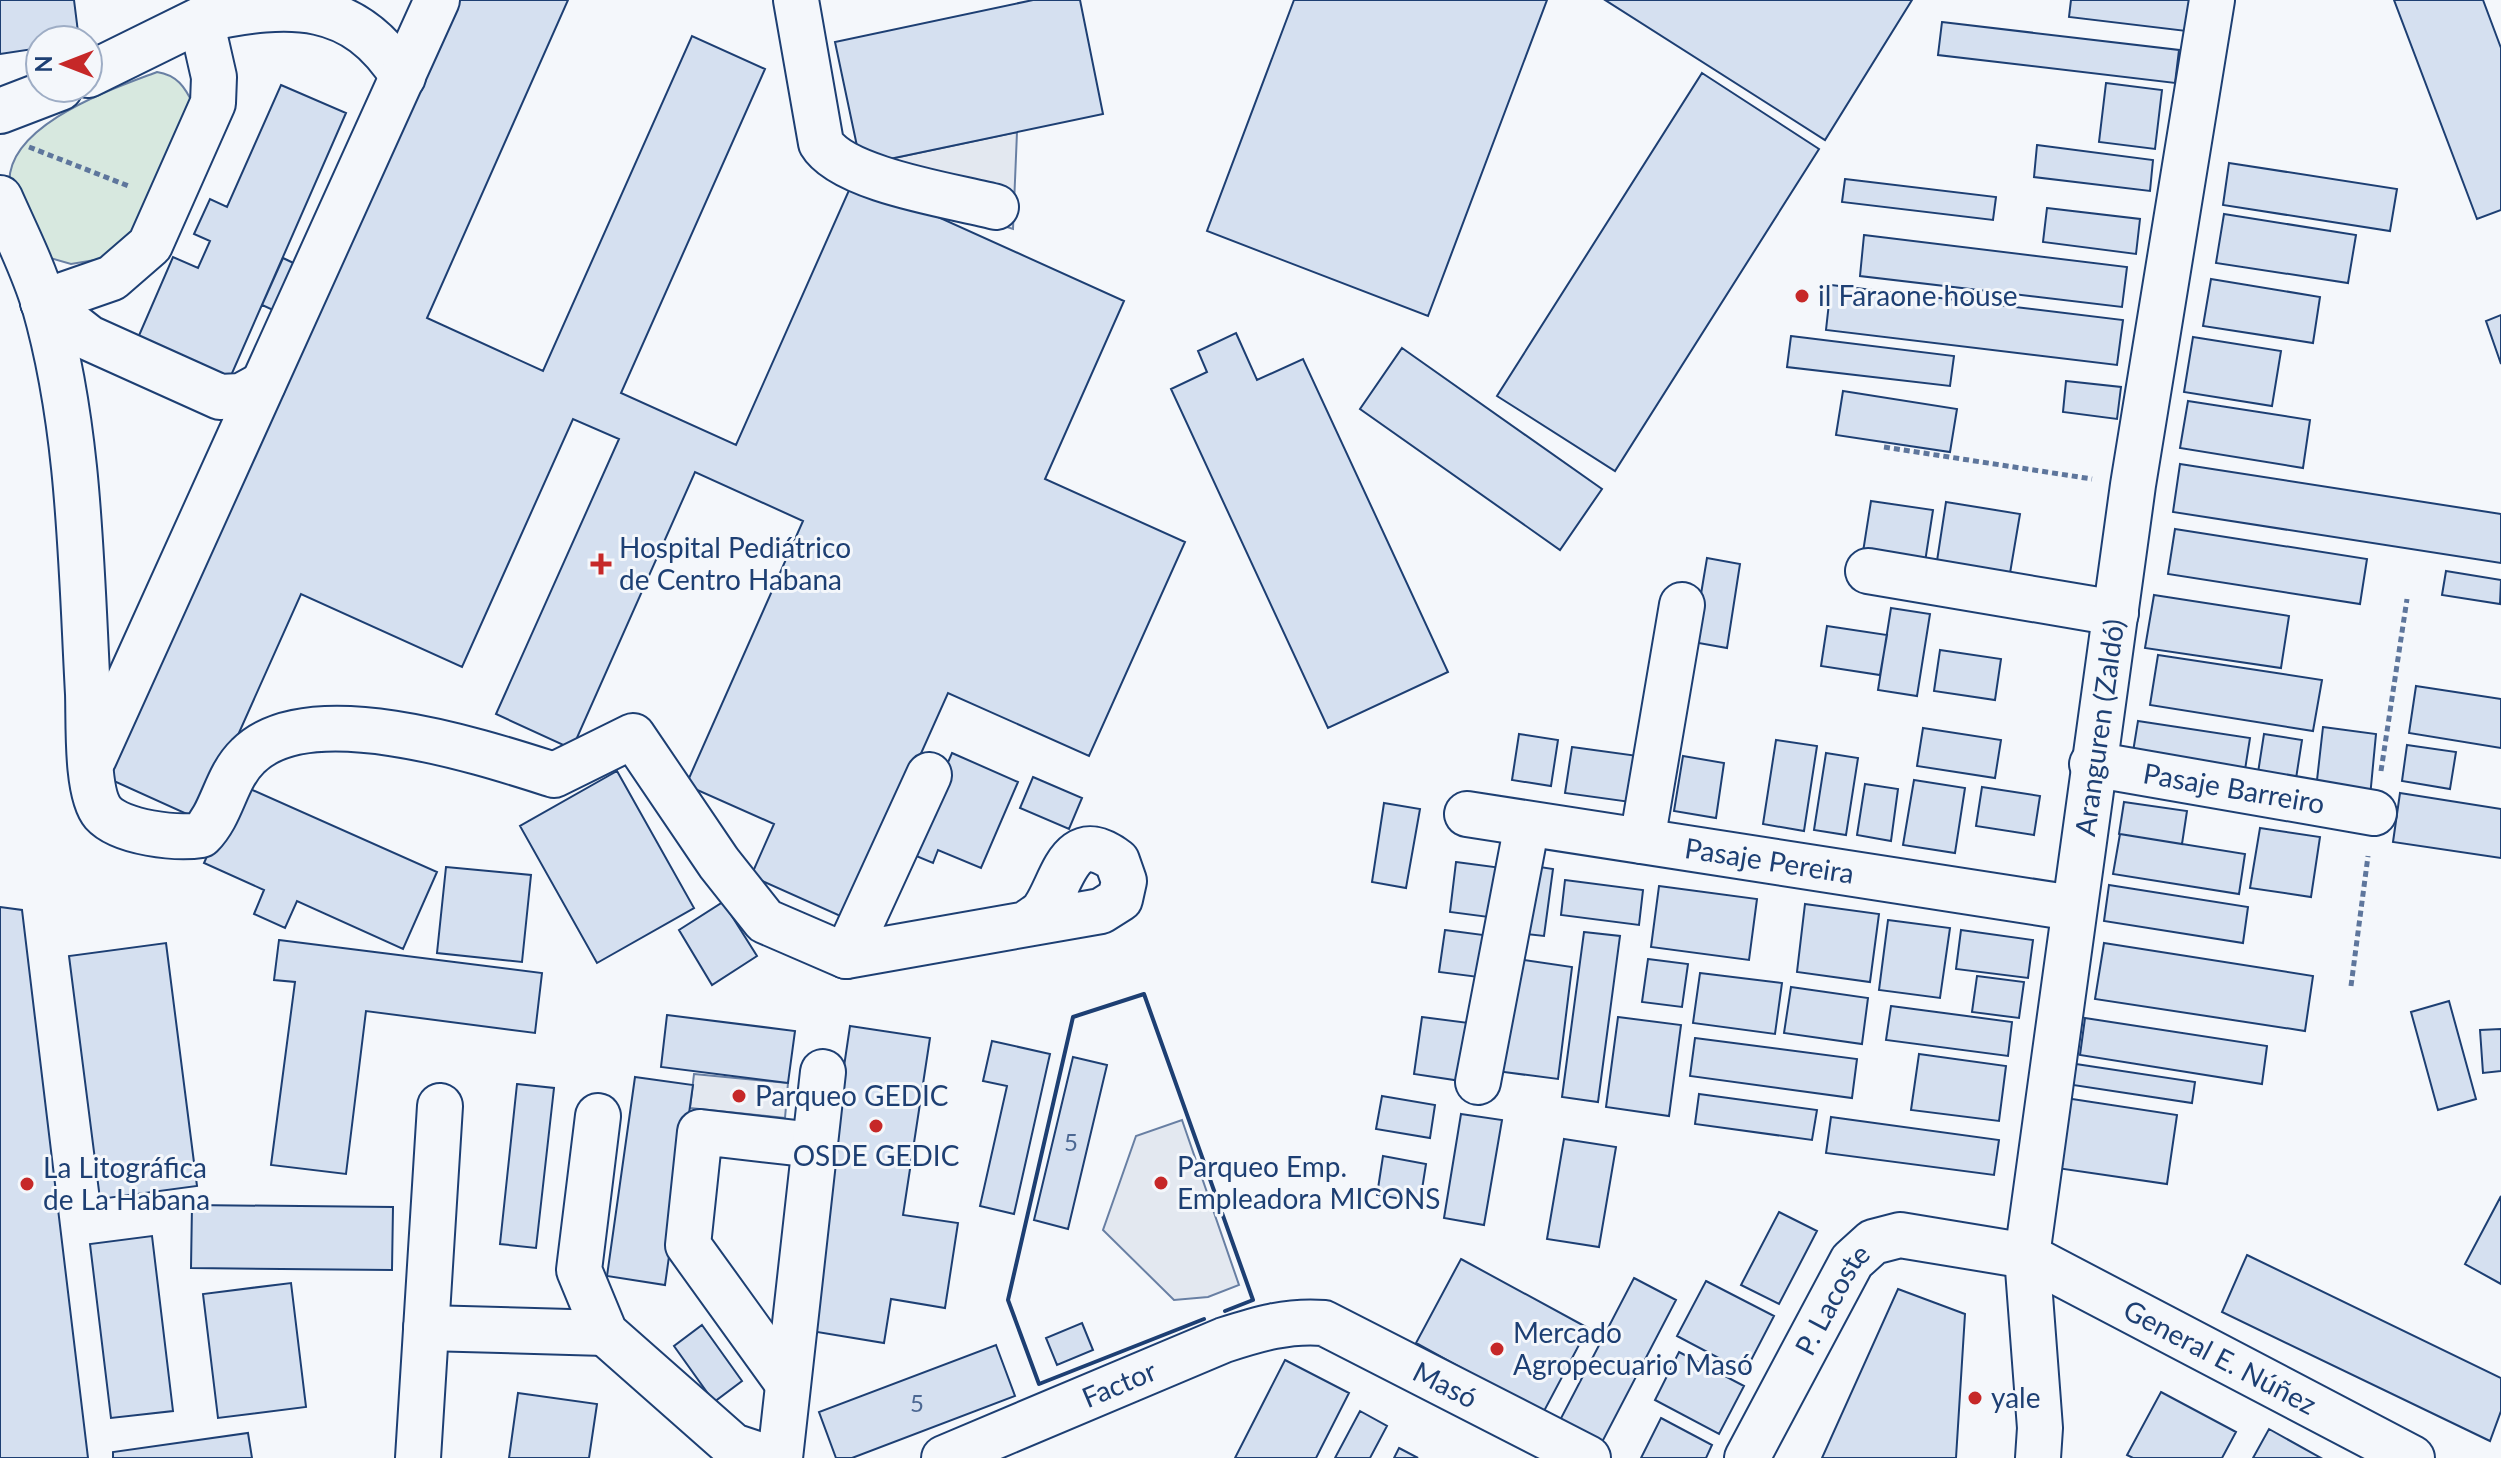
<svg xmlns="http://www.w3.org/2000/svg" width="2501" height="1458" viewBox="0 0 2501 1458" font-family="Lato,sans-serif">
<rect width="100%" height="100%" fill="#f4f7fb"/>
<path fill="#d7e8df" stroke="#687fa3" stroke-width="2" d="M157,72C177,75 185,87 193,104L128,246L101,259L71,264L50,258C38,237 16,212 10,189C0,126 115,88 157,72Z"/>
<path fill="#e3e8f0" stroke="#687fa3" stroke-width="2" d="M1017,132L1013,229L854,179L861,165Z
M694,1074L788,1083L785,1118L690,1108Z
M1182,1120L1239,1285L1208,1297L1174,1300L1103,1230L1136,1136Z"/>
<path fill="#d5e0f0" stroke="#1d3f73" stroke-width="2" d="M0,0H74L79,40H40V48L0,54Z
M451,0H568L427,318L543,371L692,36L765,69L621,393L736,445L854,179L1124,301L1045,479L1185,542L1089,756L948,693L847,919L751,876L774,824L686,785L803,521L695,472L572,749L496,714L619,439L573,419L462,667L301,594L200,820L105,777Z
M1033,0H1080L1103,114L861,165L835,42Z
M1294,0H1547L1428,316L1207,231Z
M1605,0H1912L1825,140Z
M2071,0H2190L2186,31L2069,17Z
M2394,0H2483L2501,48V210L2477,219Z
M1942,22L2179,50L2175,83L1938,55Z
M1702,73L1819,149L1615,471L1497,396Z
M2106,83L2162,90L2155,149L2099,142Z
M281,85L346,113L226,387L134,347L173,257L198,268L210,241L194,234L210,199L227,207Z
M2037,145L2153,160L2150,191L2034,177Z
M2229,163L2397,189L2390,231L2223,205Z
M1845,179L1996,197L1993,220L1842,202Z
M2047,208L2140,219L2136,254L2043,242Z
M2224,214L2356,235L2348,283L2216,263Z
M1864,235L2127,267L2122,307L1860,276Z
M283,258L327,279L306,325L262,305Z
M2211,279L2320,297L2313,343L2203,326Z
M1831,285L2123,320L2117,365L1826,330Z
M2501,315V364L2486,321Z
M1236,333L1257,380L1303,359L1448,672L1328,728L1171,389L1207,372L1198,351Z
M1791,336L1954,356L1950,386L1787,367Z
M2193,337L2281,351L2272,406L2184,392Z
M1402,348L1602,489L1560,550L1360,409Z
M2066,381L2121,387L2117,419L2063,412Z
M1843,391L1957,409L1950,452L1836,435Z
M2188,401L2310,420L2303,468L2180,448Z
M2180,464L2501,514V563L2173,512Z
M1871,501L1933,510L1925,562L1863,552Z
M1946,502L2020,514L2008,585L1935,574Z
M2175,529L2367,559L2360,604L2168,574Z
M1707,558L1740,564L1727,648L1693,642Z
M2446,571L2501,580L2500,604L2442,595Z
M2154,595L2289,616L2281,668L2145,648Z
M1891,608L1930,614L1917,696L1878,690Z
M1827,626L1887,635L1880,675L1821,666Z
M1940,650L2001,659L1995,700L1934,691Z
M2158,655L2322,680L2313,731L2150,705Z
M2416,686L2501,699V748L2409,733Z
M2138,721L2250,738L2244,776L2132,758Z
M2323,727L2376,734L2370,797L2316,789Z
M1923,728L2001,740L1995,778L1917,766Z
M1519,734L1558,740L1551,786L1512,780Z
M2264,734L2302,740L2295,785L2257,779Z
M1776,740L1817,746L1804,831L1763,824Z
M2407,745L2456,752L2450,789L2402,781Z
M1572,747L1638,756L1630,802L1565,793Z
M952,753L1018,782L981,868L938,850L933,863L909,853Z
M1826,753L1858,758L1846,835L1814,830Z
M1683,756L1724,763L1716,818L1674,811Z
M617,771L694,908L597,963L520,826Z
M1033,777L1082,798L1069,829L1020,808Z
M1914,780L1965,788L1955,853L1903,845Z
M239,784L437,872L403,949L297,901L285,928L254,914L264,890L204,863Z
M1865,784L1898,789L1891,841L1857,835Z
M1982,787L2040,796L2034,835L1976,826Z
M2400,793L2501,809V858L2393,842Z
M2124,802L2187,811L2182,844L2119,834Z
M1384,803L1420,809L1406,888L1372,882Z
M2260,828L2320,837L2311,897L2250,888Z
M2120,834L2245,854L2239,894L2113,874Z
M1456,862L1502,868L1496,918L1450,912Z
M1527,865L1553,869L1544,936L1518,933Z
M446,867L531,875L522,962L437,953Z
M1565,880L1643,890L1639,925L1561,915Z
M2109,885L2248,907L2243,943L2104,921Z
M1659,886L1757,899L1749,960L1651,947Z
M723,902L757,956L712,985L679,930Z
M1805,904L1879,914L1870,982L1797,972Z
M0,907L22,910L88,1458H0Z
M1888,920L1950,928L1940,998L1879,990Z
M1445,930L1491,936L1486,978L1439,972Z
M1961,930L2033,940L2028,978L1956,969Z
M1584,932L1620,936L1598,1102L1562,1097Z
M279,940L542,973L535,1033L366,1011L346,1174L271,1165L295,982L274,980Z
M166,943L197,1186L100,1199L69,956Z
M2104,943L2313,976L2305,1031L2095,999Z
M1511,958L1572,967L1558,1079L1496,1071Z
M1648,959L1688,964L1682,1007L1642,1002Z
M1700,973L1782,983L1775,1034L1693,1023Z
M1977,976L2024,982L2019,1018L1972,1012Z
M1791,987L1868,998L1862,1044L1784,1033Z
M2449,1001L2476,1099L2438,1110L2411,1012Z
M1891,1006L2012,1022L2008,1056L1886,1040Z
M667,1015L795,1031L788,1083L661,1067Z
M1422,1017L1469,1023L1461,1081L1414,1074Z
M1618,1017L1681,1025L1669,1116L1606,1107Z
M2085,1018L2267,1046L2262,1084L2080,1055Z
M850,1026L930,1038L903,1215L958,1223L945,1308L891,1299L884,1343L805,1330Z
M2501,1029V1071L2483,1073L2480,1030Z
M1695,1038L1857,1059L1852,1098L1690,1076Z
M992,1041L1050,1054L1014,1214L980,1206L1007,1086L983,1081Z
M1919,1054L2006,1066L1999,1121L1911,1110Z
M1073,1057L1107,1065L1068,1229L1034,1220Z
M2076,1064L2195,1082L2192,1103L2073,1085Z
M635,1077L693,1085L665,1285L607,1276Z
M517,1084L554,1088L536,1248L500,1244Z
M1699,1094L1817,1110L1812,1140L1695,1124Z
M1382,1096L1435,1105L1430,1138L1376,1129Z
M2059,1097L2177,1115L2167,1184L2050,1167Z
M1461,1114L1502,1120L1484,1225L1444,1218Z
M1831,1117L1999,1140L1994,1175L1826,1153Z
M1564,1139L1616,1147L1599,1247L1547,1239Z
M1383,1156L1426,1164L1420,1202L1377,1195Z
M2501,1196V1284L2465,1264Z
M192,1205L393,1207L392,1270L191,1268Z
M1779,1212L1817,1231L1779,1304L1741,1285Z
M152,1236L173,1411L111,1418L90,1244Z
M2247,1255L2501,1378V1411L2490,1441L2222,1312Z
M1461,1259L1588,1328L1543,1413L1416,1343Z
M1634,1278L1676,1300L1600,1446L1558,1424Z
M1706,1281L1774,1316L1745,1372L1677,1336Z
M291,1283L306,1407L218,1418L203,1294Z
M1898,1289L1965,1314L1956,1458H1822Z
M1082,1323L1093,1350L1057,1365L1046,1338Z
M702,1325L742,1381L714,1402L674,1346Z
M996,1345L1015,1396L852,1458H836L819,1412Z
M1679,1352L1744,1386L1719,1434L1655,1400Z
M1285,1360L1349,1393L1316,1458H1235Z
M2161,1392L2236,1432L2222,1458H2133L2127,1455Z
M518,1393L597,1404L589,1458H509Z
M1360,1411L1387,1426L1370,1458H1335Z
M1661,1418L1712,1445L1706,1458H1641Z
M2269,1429L2321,1458H2253Z
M248,1433L252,1458H113V1452Z
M1399,1448L1418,1458H1394Z"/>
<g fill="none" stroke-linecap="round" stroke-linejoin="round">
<defs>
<g id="minor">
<path d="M796,0L821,143C843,180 954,196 996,207"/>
<path d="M201,20C292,0 355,0 403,77"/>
<path d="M88,75L226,7"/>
<path d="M0,111L60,88"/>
<path d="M0,198C15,232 33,267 44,304C80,429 81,565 88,694C89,722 86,793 103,813C121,833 177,839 201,835C223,813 225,778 248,756C309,695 482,752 554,775L633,736L719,863L765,921L846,956L1101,911L1120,899L1124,881L1117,861C1070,825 1063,881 1045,908C1041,915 1032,919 1026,924"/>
<path d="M43,302L112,278L150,245L213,103L214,77L201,20"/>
<path d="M43,302L89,338L220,397L241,396L263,384"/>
<path d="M1868,571L2116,613"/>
<path d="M94,758L437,0"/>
<path id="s1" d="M2092,764L2374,813"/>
<path id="s2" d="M1467,814L2073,908"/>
<path d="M1642,841L1682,605"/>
<path d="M846,956L929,775"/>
<path d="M1478,1082L1527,824"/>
<path d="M598,1116L579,1270L605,1333L733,1446L769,1458"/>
<path d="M426,1328L605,1333"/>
<path d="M786,1381L688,1245L700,1132L814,1145"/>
<path d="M418,1458L440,1106"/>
<path d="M780,1458L823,1072"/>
<path id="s3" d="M944,1458L1224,1340C1258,1329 1288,1320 1324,1323L1588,1458"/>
<path id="s4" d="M1747,1458L1852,1261L1873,1242L1900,1235L2027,1256L2412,1458"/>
</g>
<g id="major">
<path id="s5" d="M2038,1458L2040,1428L2027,1256L2133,485L2212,0"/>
</g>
</defs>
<use href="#minor" stroke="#1d3f73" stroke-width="48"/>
<use href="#major" stroke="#1d3f73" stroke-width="48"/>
<path stroke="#5e769c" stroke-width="5" stroke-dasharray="6 4" stroke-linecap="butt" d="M29,147L131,187
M1884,447L2092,479
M2381,771L2407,599
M2351,986L2368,856"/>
<use href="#minor" stroke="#f4f7fb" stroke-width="44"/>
<use href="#major" stroke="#f4f7fb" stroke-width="44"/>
<path stroke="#1d3f73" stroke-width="4" d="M1204,1319L1039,1384L1008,1300L1073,1017L1144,994L1253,1300L1225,1311"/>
</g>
<g fill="#c62828" stroke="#f4f7fb" stroke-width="3">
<circle cx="1802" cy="296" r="8"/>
<path d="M597 552h8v8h8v8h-8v8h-8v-8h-8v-8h8z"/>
<circle cx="739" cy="1096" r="8"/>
<circle cx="876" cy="1126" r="8"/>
<circle cx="1161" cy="1183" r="8"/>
<circle cx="27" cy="1184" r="8"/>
<circle cx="1497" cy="1349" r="8"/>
<circle cx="1975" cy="1398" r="8"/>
</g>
<g text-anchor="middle" stroke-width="6" stroke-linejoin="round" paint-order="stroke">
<g font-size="24" fill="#4b6792">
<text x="1071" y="1151">5</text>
<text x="917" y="1412">5</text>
</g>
<g font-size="28" fill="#1d3f73" stroke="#f4f7fb" text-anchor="start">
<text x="1818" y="306">il Faraone house</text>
<text x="619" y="558">Hospital Pediátrico<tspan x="619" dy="32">de Centro Habana</tspan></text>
<text x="755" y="1106">Parqueo GEDIC</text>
<text x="876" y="1166" text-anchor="middle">OSDE GEDIC</text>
<text x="1177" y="1177">Parqueo Emp.<tspan x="1177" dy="32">Empleadora MICONS</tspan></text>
<text x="43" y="1178">La Litográfica<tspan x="43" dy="32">de La Habana</tspan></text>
<text x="1513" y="1343">Mercado<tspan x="1513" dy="32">Agropecuario Masó</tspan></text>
<text x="1991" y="1408">yale</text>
</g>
<g font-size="28" fill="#1d3f73" stroke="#f4f7fb">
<text dy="10" stroke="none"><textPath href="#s5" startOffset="736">Aranguren (Zaldó)</textPath></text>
<text dy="10" stroke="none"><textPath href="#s1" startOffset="144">Pasaje Barreiro</textPath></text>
<text dy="10" stroke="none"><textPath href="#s2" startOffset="306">Pasaje Pereira</textPath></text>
<text dy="10" stroke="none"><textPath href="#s4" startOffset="180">P. Lacoste</textPath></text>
<text dy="10" stroke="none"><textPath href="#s4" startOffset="626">General E. Núñez</textPath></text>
<text dy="10" stroke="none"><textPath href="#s3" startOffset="190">Factor</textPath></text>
<text dy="10" stroke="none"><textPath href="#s3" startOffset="542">Masó</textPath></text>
</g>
</g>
<g transform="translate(64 64) rotate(270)"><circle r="38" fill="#f4f7fb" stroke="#9eadc5" stroke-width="2"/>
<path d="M0-6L14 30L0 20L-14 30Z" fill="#c62828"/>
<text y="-12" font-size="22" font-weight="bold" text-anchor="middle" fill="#1d3f73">N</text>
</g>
</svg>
